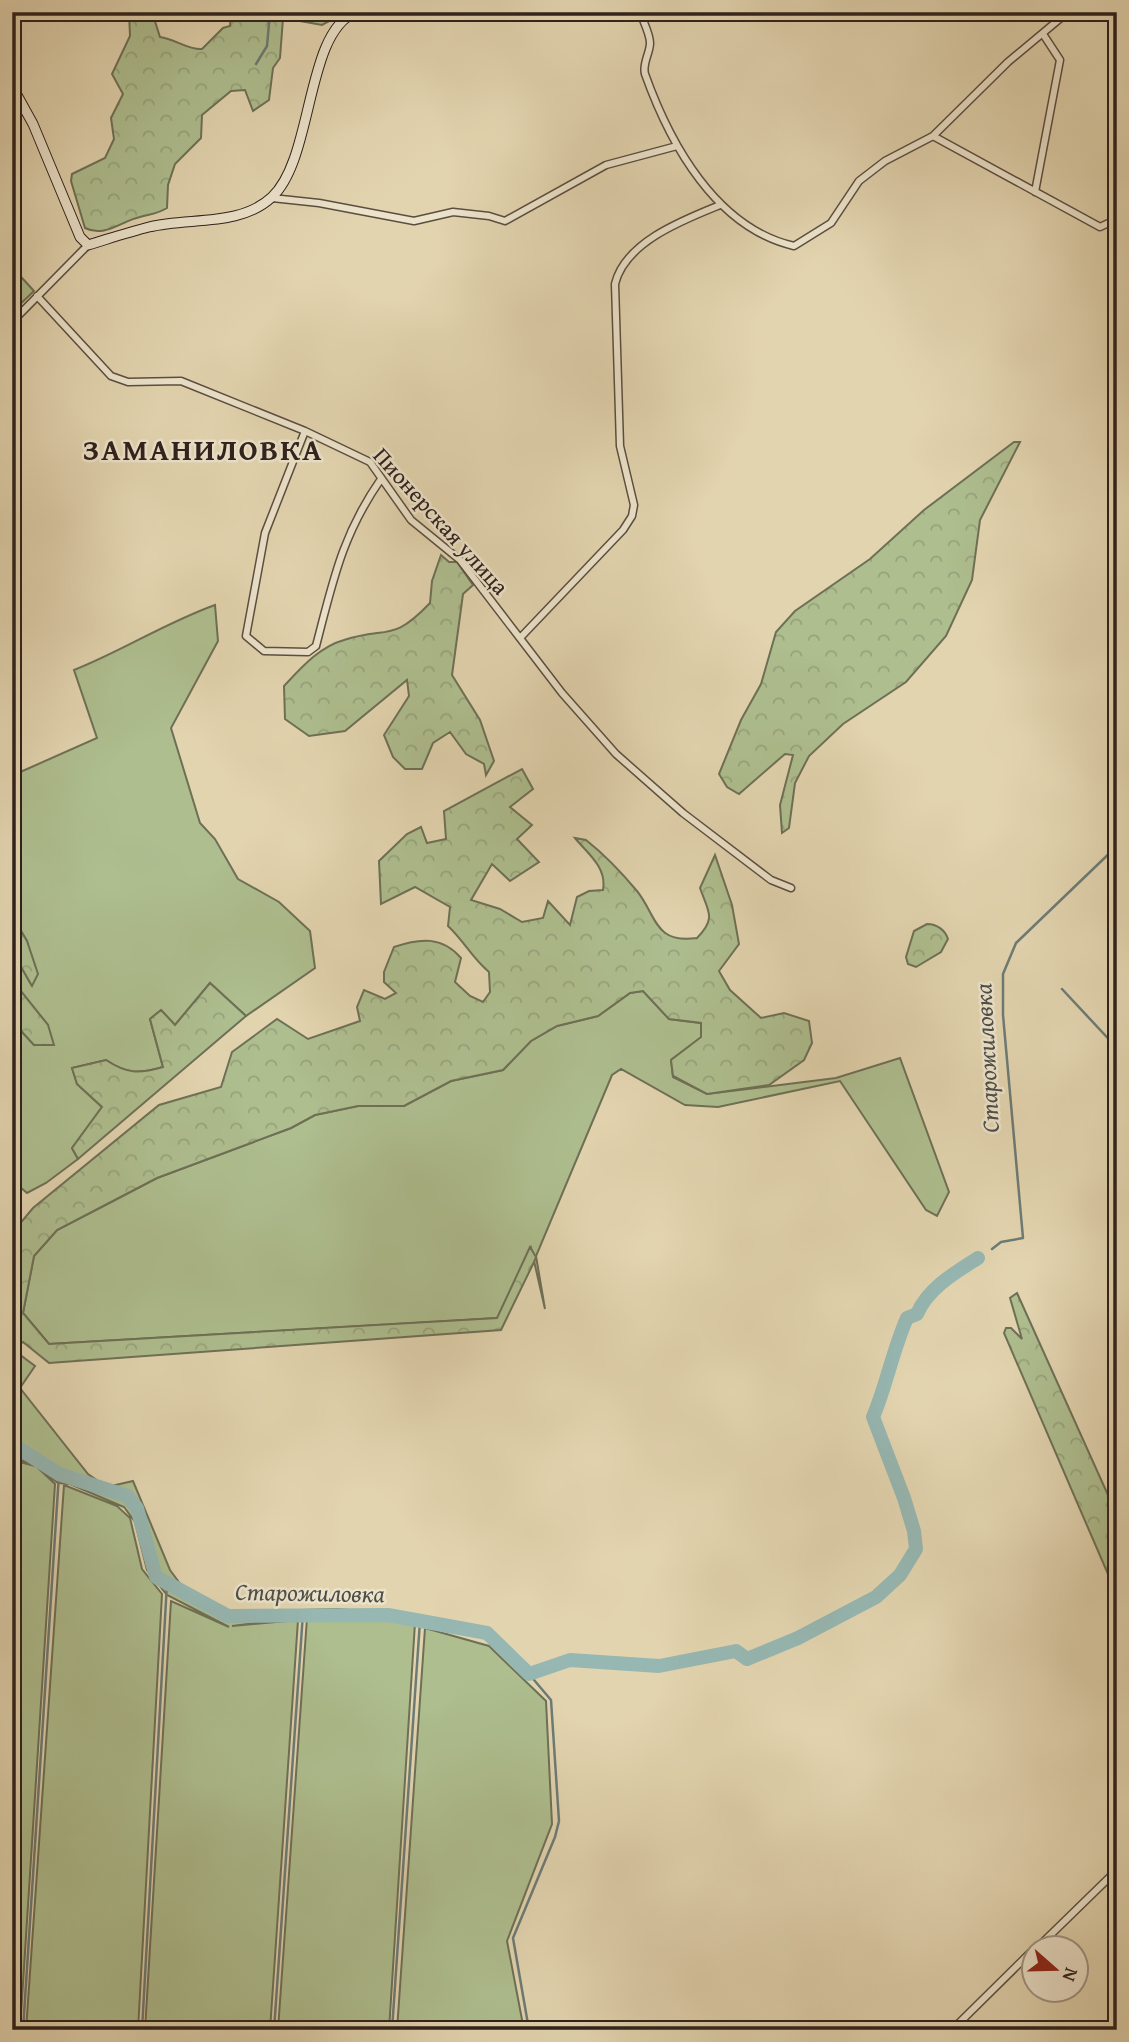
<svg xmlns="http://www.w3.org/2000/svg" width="1129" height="2042" viewBox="0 0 1129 2042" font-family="'Gentium Book Plus',serif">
<defs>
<pattern id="forest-crowns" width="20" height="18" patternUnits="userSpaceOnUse" patternTransform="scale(1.75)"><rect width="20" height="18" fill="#aebe8f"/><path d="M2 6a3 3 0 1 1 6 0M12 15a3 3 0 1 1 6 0" fill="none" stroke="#96a37b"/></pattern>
<pattern id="park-tufts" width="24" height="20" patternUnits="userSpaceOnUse" patternTransform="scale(1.75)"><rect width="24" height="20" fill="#aebe8f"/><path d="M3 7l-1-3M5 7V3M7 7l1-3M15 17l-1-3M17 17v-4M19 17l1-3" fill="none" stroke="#96a37b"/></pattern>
</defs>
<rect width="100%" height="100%" fill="#e2d4af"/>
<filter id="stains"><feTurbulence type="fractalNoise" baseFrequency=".00286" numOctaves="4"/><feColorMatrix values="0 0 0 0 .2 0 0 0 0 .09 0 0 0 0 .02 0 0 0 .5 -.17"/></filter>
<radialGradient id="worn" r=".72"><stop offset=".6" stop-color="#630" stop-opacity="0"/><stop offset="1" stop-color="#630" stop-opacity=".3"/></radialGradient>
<path fill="#aebe8f" stroke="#6e7056" stroke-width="2" d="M215,605L218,641L171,728L200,823L215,839L238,879L279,902L310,931L315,968L246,1016L210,983L175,1025L161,1010L150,1019L163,1067C139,1074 127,1074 106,1060L72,1068L77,1084L102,1107L72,1148L78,1159L46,1183L27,1193L12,1180V1021L34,1045L48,1025L12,980V951L32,986L27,941L12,916V749L18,773L97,738L74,670C122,651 165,623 215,605Z
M643,991L669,1019L701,1023L702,1037L671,1060L673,1077L707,1094L836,1078L900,1058L949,1192L937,1216L926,1210L840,1081L718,1107L685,1105L621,1069L612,1075L536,1256L545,1309L531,1248L498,1318L49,1344L23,1313L34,1256L57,1230L111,1202L157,1178L291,1128L315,1115L358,1106H404L451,1081L503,1070L531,1041L557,1026L598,1016L630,993Z
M19,1354L35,1366L20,1388L88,1474L107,1487L133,1481L170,1570L184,1589L229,1612L338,1609L386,1613L442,1624L374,1619L415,1623L389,2030H278L307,1618H312L302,1617L232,1626L298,1620L270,2030H145L171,1601L229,1627L167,1595L147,1570L135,1522L124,1507L70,1484L58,1483L37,1467L55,1484L20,2030H12V1460L35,1466L12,1456V1359Z
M64,1485L117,1506L130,1518L142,1569L162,1594L138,2030H26Z
M425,1628L489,1646L546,1701L552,1824L507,1941L524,2030H397Z"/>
<path fill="url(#forest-crowns)" stroke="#6e7056" stroke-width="2" d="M129,12H152L160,37C175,39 188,50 202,49L223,28L230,26L231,12H346L322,25L283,18L280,58L273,68L269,100L253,111L245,90L231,91L202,115L201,138L175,164L168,185L167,208C157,214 151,214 140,217C121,221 105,238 85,228L71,181L72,174L105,158L114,139L111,118L123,94L112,74L130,36Z
M1014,442H1020L980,520L972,580L946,636L906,682L843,724L809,756L795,783L789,828L782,833L780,805L793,755L785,754L739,794L727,787L719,774L741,720L761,684L776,632L795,611L870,559L924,510Z
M441,555L449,562H457L473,585L463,594L452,675L480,720L494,761L486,775L484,764L466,754L450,732L433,743L422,769H405L393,757L384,735L409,696L407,680L345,731L309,736L285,719L284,686C301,668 319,647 344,640C388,626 392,643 430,603L432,581Z
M522,769L533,789L510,807L532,825L517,839L539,862L510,881L492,864L471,900L500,909L522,922L543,918L548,901L570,925L577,897L589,891L603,890C607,867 588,854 575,838L586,840C605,855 622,873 637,891C657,916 654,944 697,938C717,918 708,911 700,888L715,855L732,905L739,944L719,971L730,990L761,1018L784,1013L809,1021L812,1043L804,1060L769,1085L707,1094L673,1076L671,1060L701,1037V1023L669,1019L643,991L630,993L598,1016L557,1026L531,1041L503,1070L451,1081L404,1106H358L315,1115L291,1128L157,1178L111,1202L57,1230L34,1256L23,1313L49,1344L497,1318L530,1247L536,1257L534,1262L501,1330L49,1363L23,1342L12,1350V1233L33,1208L159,1105L221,1087L232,1052L277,1019L308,1039L360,1021L357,1007L364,990L385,999L396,993L384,982V972L394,947C420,938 442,936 461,958L455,982L470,996L483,1002L490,992L489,972C473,959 464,941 448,926L450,907L415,887L381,904L379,861L407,834L421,827L427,843L446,839L444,811Z
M12,916L27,941L38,974L32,986L12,951Z
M927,924C937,924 945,930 948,939L941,952L916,967L908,964L906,957L914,931Z
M12,980L48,1025L54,1045H34L12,1021Z
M210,983L246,1016L78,1159L72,1148L102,1107L77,1084L72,1068L106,1060C127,1074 139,1074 163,1067L150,1019L161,1010L175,1025Z
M1017,1293L1117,1515V1595L1004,1333L1006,1328H1011L1022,1339L1010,1298Z"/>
<path fill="url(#park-tufts)" stroke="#6e7056" stroke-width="2" d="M12,267L34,291L12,312Z"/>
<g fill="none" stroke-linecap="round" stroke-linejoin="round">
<path stroke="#6c7b76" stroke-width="2.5" d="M256,64L267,46L270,12
M1062,989L1117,1048
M992,1249L1001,1242L1023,1238L1003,1015V974L1016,943L1117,846
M23,2030L59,1474
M142,2030L167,1583
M274,2030L303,1613
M392,2030L420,1621
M529,2030L513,1938L555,1837L559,1821L551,1700L529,1674"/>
<path stroke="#96b7b2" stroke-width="14" d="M12,1444L59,1474L127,1496L137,1508L156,1577L228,1616L388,1615L487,1633L529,1674L570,1660L659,1666L736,1651L747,1659L798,1638L876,1597L900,1575L916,1549L914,1531L904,1498L873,1417C887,1384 892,1352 907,1318L917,1314C928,1288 956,1272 978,1258"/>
<defs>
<path id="street" d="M640,12C643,21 650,34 650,43C650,53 642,64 645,74C670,144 716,228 794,246L831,223L859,181L885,161L933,136L1008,62L1068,12
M933,136L1100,227L1117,219
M1035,192L1060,60L1043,34
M272,198L319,203L414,221L453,212L489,216L505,221L606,165L677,146
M37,296L111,376L128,382L181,381L305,431L370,462L411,520L460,560L562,693L616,754L683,813L771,880L791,888
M12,322L88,245
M305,431L265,533L246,636L264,651L308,652L316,646C333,581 342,535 381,479
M520,638L623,530L632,516L634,505L620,446L615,284C625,242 683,220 720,205
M1037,1948L1117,1870
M952,2030L1034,1949"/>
<path id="secondary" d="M12,86L33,124L80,237L88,245C108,239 129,232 149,227C189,217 240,227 272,197C314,158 305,32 356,12"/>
</defs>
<use href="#street" stroke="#5b4e41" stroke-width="9"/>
<use href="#secondary" stroke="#2e211c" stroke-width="11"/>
<use href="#street" stroke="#ece3cb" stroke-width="6"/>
<use href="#secondary" stroke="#ece3cb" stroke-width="9"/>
</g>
<g text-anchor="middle" stroke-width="5" stroke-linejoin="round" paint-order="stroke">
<g font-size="23" fill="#2e211c" stroke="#ece3cb">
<text transform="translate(441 521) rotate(48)" y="8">Пионерская улица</text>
</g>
<g font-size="24" font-style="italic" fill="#4d4e49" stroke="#ece3cb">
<text transform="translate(987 1058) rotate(-93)" y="8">Старожиловка</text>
<text transform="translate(310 1593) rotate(1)" y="8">Старожиловка</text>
</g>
<g font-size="30" font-weight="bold" letter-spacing="2" fill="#2e211c" stroke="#ece3cb">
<text x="203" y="460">ЗАМАНИЛОВКА</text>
</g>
</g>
<rect width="1129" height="2042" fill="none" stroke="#e2d4af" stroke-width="42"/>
<rect x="14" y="14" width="1101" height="2014" fill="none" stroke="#2e211c" stroke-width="3.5"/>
<rect x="21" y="21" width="1087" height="2000" fill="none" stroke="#2e211c" stroke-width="2"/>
<g transform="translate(1055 1969) rotate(110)"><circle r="33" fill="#ece3cb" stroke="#a09585" stroke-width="2"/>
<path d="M0-5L12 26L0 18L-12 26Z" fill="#8f2418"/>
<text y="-10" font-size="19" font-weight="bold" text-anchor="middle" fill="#2e211c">N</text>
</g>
<rect width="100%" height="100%" filter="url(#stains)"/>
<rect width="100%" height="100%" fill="url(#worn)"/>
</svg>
